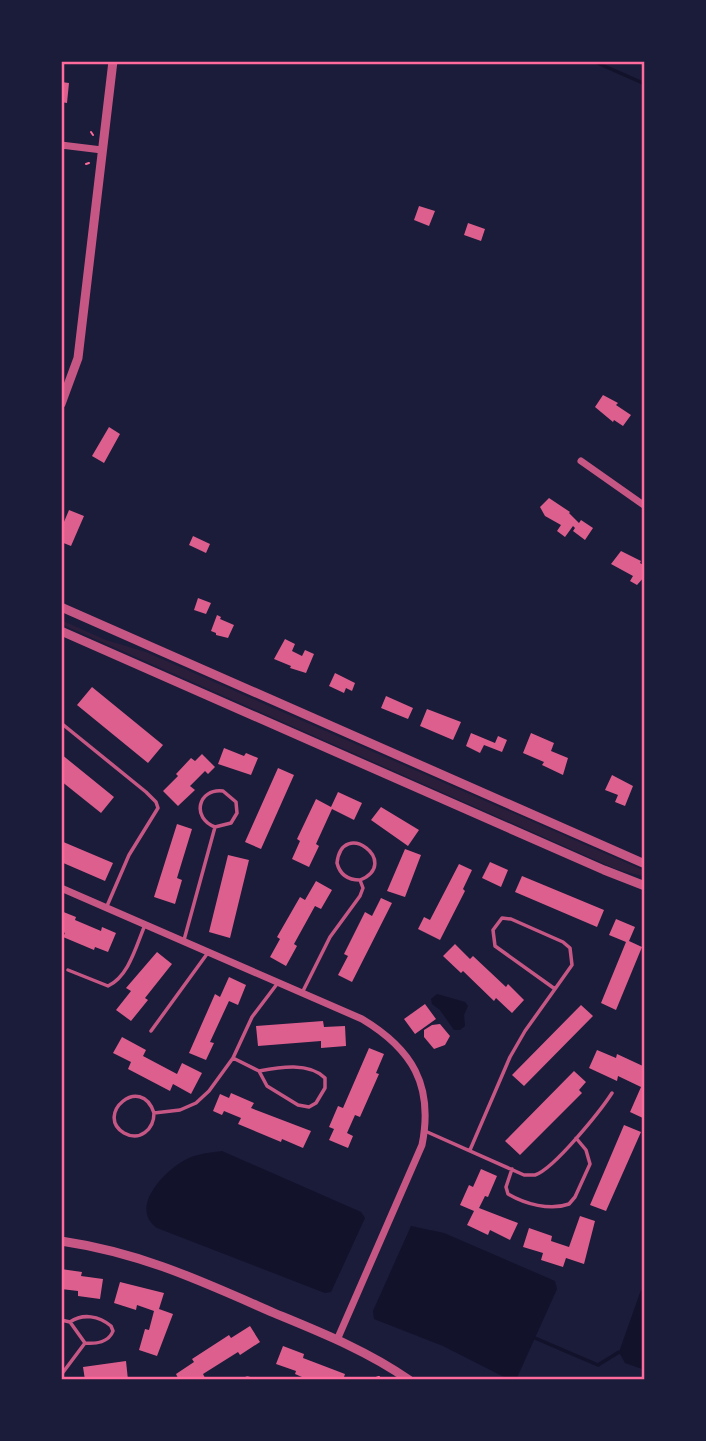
<svg xmlns="http://www.w3.org/2000/svg" width="706" height="1441" viewBox="0 0 706 1441" font-family="Mulish,sans-serif">
<rect width="100%" height="100%" fill="#1b1b3a"/>
<path fill="#2a1e3b" d="M61,620L106,640L146,652L645,871V877L616,869L61,624Z"/>
<path fill="#12122b" d="M437,994L465,1002L468,1006L464,1015L465,1026L460,1030H454L440,1010L432,1004L431,999Z
M222,1151L361,1212L365,1218L331,1292L325,1293L157,1228C130,1209 161,1175 180,1163C193,1154 207,1153 222,1151Z
M411,1226L444,1233L555,1281L557,1289L516,1380H510L443,1346L374,1319L373,1311Z
M641,1290L645,1292V1370L625,1363L619,1352Z"/>
<g fill="none" stroke-linecap="round" stroke-linejoin="round">
<path stroke="#12122b" stroke-width="3.5" d="M593,61L645,84
M535,1338L598,1365L619,1352L621,1353"/>
</g>
<path fill="#dd5f8e" d="M61,82L69,83L67,103L61,102Z
M419,206L435,211L429,226L414,220Z
M468,223L485,229L481,241L464,235Z
M603,395L618,403L616,405L631,415L623,426L614,420L613,422L595,407Z
M109,427L120,434L104,463L92,456Z
M549,498L570,512L569,513L579,523L581,520L593,528L585,540L573,531L575,528L573,526L565,537L557,531L561,525L545,516L540,507Z
M69,510L84,516L71,546L61,542V529Z
M193,536L210,544L206,553L189,545Z
M621,551L641,561L640,563L645,566V576L637,585L630,581L633,576L611,564Z
M198,598L211,603L206,614L194,610Z
M217,615L221,617L220,619L234,625L228,638L216,635V633L211,631Z
M285,639L295,644L292,651L302,656L305,650L314,654L306,673L290,668L291,666L274,659Z
M335,673L355,683L352,691L346,688L344,693L329,686Z
M92,687L163,745L148,763L77,705Z
M386,696L413,708L408,719L381,708Z
M427,709L461,722L453,740L420,726Z
M471,733L495,743L498,736L507,740L502,752L484,745L480,753L466,746Z
M531,733L554,743L551,751L568,758L563,775L542,765L544,762L523,753Z
M224,748L244,756L246,753L258,758L251,775L218,764Z
M61,754L114,797L101,813L61,781Z
M202,754L215,767L208,774L205,771L190,786L195,790L178,806L163,791L178,776L176,774L191,758L195,761Z
M278,768L294,775L261,849L245,842Z
M612,775L633,786L625,806L615,802L618,795L605,790Z
M338,792L362,803L354,820L332,809L316,844L319,846L309,867L292,859L300,841L297,839L316,799L331,807Z
M381,807L419,830L408,846L371,820Z
M177,824L192,829L177,878L182,880L175,904L154,897Z
M61,841L113,863L105,881L61,862Z
M405,849L421,855L405,897L387,891Z
M228,855L249,860L230,938L209,932Z
M490,862L508,870L501,887L482,878Z
M459,864L472,870L463,889L465,891L440,940L418,929L424,917L430,920Z
M522,876L604,910L597,927L515,892Z
M316,881L332,890L321,909L315,906L294,944L297,946L286,966L270,957L280,939L277,937L300,897L305,900Z
M381,898L392,903L352,982L338,975L348,956L344,954L365,912L372,916Z
M61,911L76,917L75,920L101,931L102,927L116,933L108,952L95,947L94,950L63,937L65,933L61,931Z
M616,919L635,927L629,941L642,947L616,1010L601,1003L626,942L609,935Z
M455,944L470,959L473,956L506,987L508,984L524,1000L512,1013L496,998L494,1001L463,971L461,973L443,956Z
M157,952L172,964L145,998L148,1000L131,1021L116,1010L131,991L126,988Z
M229,977L246,985L238,1005L229,1001L210,1042L214,1043L206,1060L189,1053L215,994L220,997Z
M425,1004L436,1019L415,1034L404,1019Z
M581,1005L593,1016L524,1086L512,1075Z
M323,1021L324,1027L345,1026L346,1046L321,1048V1041L258,1046L256,1026Z
M440,1024L450,1036L445,1045L434,1049L424,1037V1030L432,1025Z
M122,1037L146,1050L143,1056L177,1074L182,1063L202,1073L191,1094L173,1084L170,1091L128,1069L131,1062L113,1053Z
M369,1048L384,1054L376,1073L379,1074L360,1117L355,1115L347,1133L353,1136L348,1148L329,1140L334,1129L329,1127L338,1106L343,1108Z
M597,1050L616,1058L617,1054L645,1067V1119L630,1112L641,1087L618,1076L617,1081L589,1068Z
M574,1071L586,1082L579,1090L582,1093L520,1155L505,1141Z
M231,1093L254,1103L251,1108L311,1131L303,1148L282,1139L281,1142L238,1124L241,1118L224,1111L222,1115L213,1111L220,1094L229,1098Z
M624,1125L641,1132L606,1211L590,1205Z
M481,1169L497,1176L488,1197L485,1196L479,1208L518,1223L510,1240L490,1230L488,1235L467,1225L474,1211L460,1205L469,1185L473,1187Z
M580,1216L595,1221L584,1264L566,1258L563,1267L541,1260L543,1253L523,1247L529,1228L552,1236L551,1241L569,1247Z
M61,1269L82,1272L81,1276L103,1279L100,1299L78,1296V1291L61,1289Z
M120,1282L164,1293L159,1309L173,1314L157,1356L139,1350L145,1329L149,1330L154,1311L137,1305L136,1310L114,1303Z
M250,1326L260,1342L240,1355L238,1352L203,1374L205,1378L202,1380H179L176,1374L194,1362L192,1359L229,1335L231,1338Z
M283,1346L304,1354L303,1358L345,1374L344,1377L351,1380H309L295,1374L296,1371L276,1364Z
M126,1361L128,1380H85L83,1367Z"/>
<g fill="none" stroke-linecap="round" stroke-linejoin="round">
<path stroke="#ff6b9d" stroke-width="2" d="M91,132L93,135
M86,164L89,163
M376,1378L379,1377"/>
<path stroke="#c65784" stroke-width="3.5" d="M61,723L146,792L156,802L158,808L129,855L107,906
M502,918L511,919L563,942L570,948L572,965L555,989L495,946L493,930Z
M184,940L215,827L231,823L237,813L236,802L223,791C198,788 191,818 215,827
M68,970L108,986C129,976 136,946 145,925
M303,991L330,937L360,896L363,888L360,880C402,863 342,817 337,863C340,875 348,880 360,880
M151,1031L207,954
M233,1058L259,1071L267,1086L298,1105L309,1107L316,1103L325,1088V1078C309,1062 280,1067 259,1071
M154,1113C141,1073 94,1115 124,1133C140,1142 154,1129 154,1113L180,1110L196,1103L209,1091L233,1058L252,1017L277,984
M425,1131L524,1175C527,1175 533,1175 535,1175C554,1169 601,1110 612,1093
M470,1150L510,1057L525,1031L555,989
M512,1169L506,1187L508,1194C525,1204 550,1211 569,1204L575,1197L590,1164L586,1150L576,1138
M61,1320L70,1322L85,1343C96,1344 109,1342 113,1331L111,1326C99,1316 83,1313 70,1322
M61,1375L85,1343
M242,1380L247,1378L255,1380"/>
<path stroke="#c65784" stroke-width="7" d="M61,145L102,150
M581,461L645,506
M61,888L362,1019C412,1049 434,1085 422,1145L337,1340"/>
<path stroke="#c65784" stroke-width="9" d="M61,404L78,358L113,61
M61,607L645,864
M61,631L604,870L645,886
M61,1241C142,1253 201,1281 274,1313C320,1332 368,1351 409,1380"/>
</g>
<rect width="706" height="1441" fill="none" stroke="#1b1b3a" stroke-width="126"/>
<rect x="63" y="63" width="580" height="1315" fill="none" stroke="#ff6b9d" stroke-width="2.5"/>
</svg>
